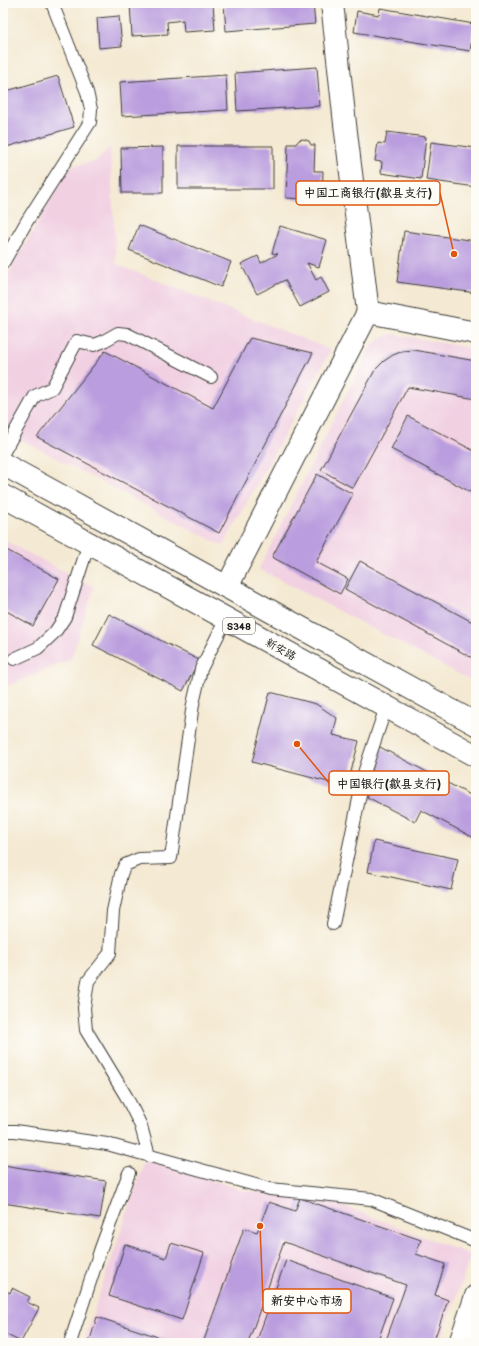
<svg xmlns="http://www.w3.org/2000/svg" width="479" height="1346" viewBox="0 0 479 1346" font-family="'Balsamiq Sans','LXGW WenKai TC',sans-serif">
<rect width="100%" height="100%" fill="#fdfcf7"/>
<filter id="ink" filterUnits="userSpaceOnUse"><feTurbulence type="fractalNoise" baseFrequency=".025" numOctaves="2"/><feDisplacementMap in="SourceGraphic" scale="8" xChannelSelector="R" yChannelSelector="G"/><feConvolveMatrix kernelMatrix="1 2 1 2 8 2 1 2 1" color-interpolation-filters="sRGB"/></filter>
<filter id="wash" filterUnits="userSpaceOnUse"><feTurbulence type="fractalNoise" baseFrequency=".012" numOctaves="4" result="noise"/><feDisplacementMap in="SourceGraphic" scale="16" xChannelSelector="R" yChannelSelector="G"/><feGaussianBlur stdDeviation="0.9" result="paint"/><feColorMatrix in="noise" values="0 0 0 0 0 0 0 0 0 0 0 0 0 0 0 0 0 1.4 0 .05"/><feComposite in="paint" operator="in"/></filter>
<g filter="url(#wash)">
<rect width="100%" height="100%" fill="#f4e9d2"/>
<path fill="#f1d0e2" d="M110,147L116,264L331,350L223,546L3,430V283L66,173L73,166L96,161Z
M392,334L476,349V683L259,569L369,349L374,343L380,339Z
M3,540L94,587L71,659L3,688Z
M146,1157L241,1190L323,1198L471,1255L440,1343H83Z"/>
<g id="blocks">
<path fill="#ba9dde" d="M130,3H213L215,30L184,32L183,20L167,22L168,34L132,36Z
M224,3H313L315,24L226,31Z
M380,8L474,24L470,51L354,32L357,11L379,15Z
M119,16L122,46L99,48L97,18Z
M317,67L320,106L237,111L235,73Z
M226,75L228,110L122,116L120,82Z
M58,76L74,127L3,148V92Z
M387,132L426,137L421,179L381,173L382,162L375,161L378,143L385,144Z
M303,139L309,141L311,145H315L314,171H323L322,200L286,198L288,144H296L299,140Z
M431,142L476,148V187L426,180Z
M178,146H273V189H178Z
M163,147V193H122L121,148Z
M139,225L231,262L221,287L129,250Z
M280,226L327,240L319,267L307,263L316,280L321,277L329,292L300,307L285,280L257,294L241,264L258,256L261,263L278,254L272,253Z
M404,231L476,241V293L397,282Z
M250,338L313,353L219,533L37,437L105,351L213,408Z
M414,350L476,361V399L408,387L353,488L321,470L375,370L384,361L393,355L403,351Z
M408,416L476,452V495L391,449Z
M317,474L353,494L316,562L348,579L340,594L272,557Z
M3,548L59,579L33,626L3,609Z
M360,561L476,624V660L345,589Z
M109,614L199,660L183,691L93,645Z
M270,692L316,704L337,718L333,735L359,741L347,787L252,762Z
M378,746L476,798V839L421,810L415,822L367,797L374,785L369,782Z
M374,841L458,859L451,890L368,872Z
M3,1165L106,1181L100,1218L3,1203Z
M300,1198L421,1240L416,1254L445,1264L435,1295L448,1300L433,1343H385L406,1285L284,1242L248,1343H203L244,1228L257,1232L269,1202L295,1211Z
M171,1243L204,1253L182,1320L109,1296L125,1244L166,1258Z
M286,1260L393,1298L377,1343H256Z
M12,1288L30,1297L27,1302L39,1308L21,1342L3,1333V1289L10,1293Z
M97,1317L167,1340V1343H89Z"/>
</g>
</g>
<g filter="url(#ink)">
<use href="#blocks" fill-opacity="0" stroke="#3c3b37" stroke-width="1"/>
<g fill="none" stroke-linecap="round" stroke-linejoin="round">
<defs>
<path id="service" d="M3,263L27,221L90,122L91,109L87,92L52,3
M3,453L35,396L52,388L77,341L94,345L102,342L118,333L127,334L211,377
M14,659L38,648L55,632L65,617L89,543
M333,924L365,770L386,707
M3,1131H15L107,1144L270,1189L371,1199L476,1241
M149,1156L141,1126L126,1096L86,1030L84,1008L88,981L110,953L113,911L121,874L125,865L139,859L171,858L193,704L201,669L226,619
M70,1343L101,1248L129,1173"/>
<path id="minor" d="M368,312L476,333
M227,587L368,312L345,124L332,3"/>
<path id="tertiary" d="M460,1343L476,1296"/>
<path id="primary" d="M3,464L476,724
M3,496L476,756"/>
</defs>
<use href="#service" stroke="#3c3b37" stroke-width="14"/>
<use href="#minor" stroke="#3c3b37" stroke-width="24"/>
<use href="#tertiary" stroke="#3c3b37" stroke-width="24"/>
<use href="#primary" stroke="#3c3b37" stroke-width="24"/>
<use href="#service" stroke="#fff" stroke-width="12"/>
<use href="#minor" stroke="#fff" stroke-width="22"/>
<use href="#tertiary" stroke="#fff" stroke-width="22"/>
<use href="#primary" stroke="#fff" stroke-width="22"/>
</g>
</g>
<g text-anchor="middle" stroke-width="4" stroke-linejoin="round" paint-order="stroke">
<rect fill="#fdfcf7" stroke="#605f5e" stroke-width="1" x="223" y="618" width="32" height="16" rx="3"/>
<g font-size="10" font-weight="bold" fill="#1c1c1c">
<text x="239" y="630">S348</text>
</g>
<g font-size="11" fill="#1c1c1c" stroke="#fdfcf7">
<text transform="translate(281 649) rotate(29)" y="4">新安路</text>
</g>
</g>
<path fill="none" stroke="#de560d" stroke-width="1.5" d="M454 254L440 193M297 744L329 783M260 1226L263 1301"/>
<g fill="#de560d" stroke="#fdfcf7" stroke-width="1.5">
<circle cx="454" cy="254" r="4"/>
<circle cx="297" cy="744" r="4"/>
<circle cx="260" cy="1226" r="4"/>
</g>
<g fill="#fdfcf7" stroke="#de560d" stroke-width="1.5">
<rect x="296" y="181" width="144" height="24" rx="4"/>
<rect x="329" y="771" width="120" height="24" rx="4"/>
<rect x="263" y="1289" width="88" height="24" rx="4"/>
</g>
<g font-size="12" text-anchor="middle" font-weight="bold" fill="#1c1c1c">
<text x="368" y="197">中国工商银行(歙县支行)</text>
<text x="389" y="788">中国银行(歙县支行)</text>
<text x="307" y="1305">新安中心市场</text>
</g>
<rect width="479" height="1346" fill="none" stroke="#fdfcf7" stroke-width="16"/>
</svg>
